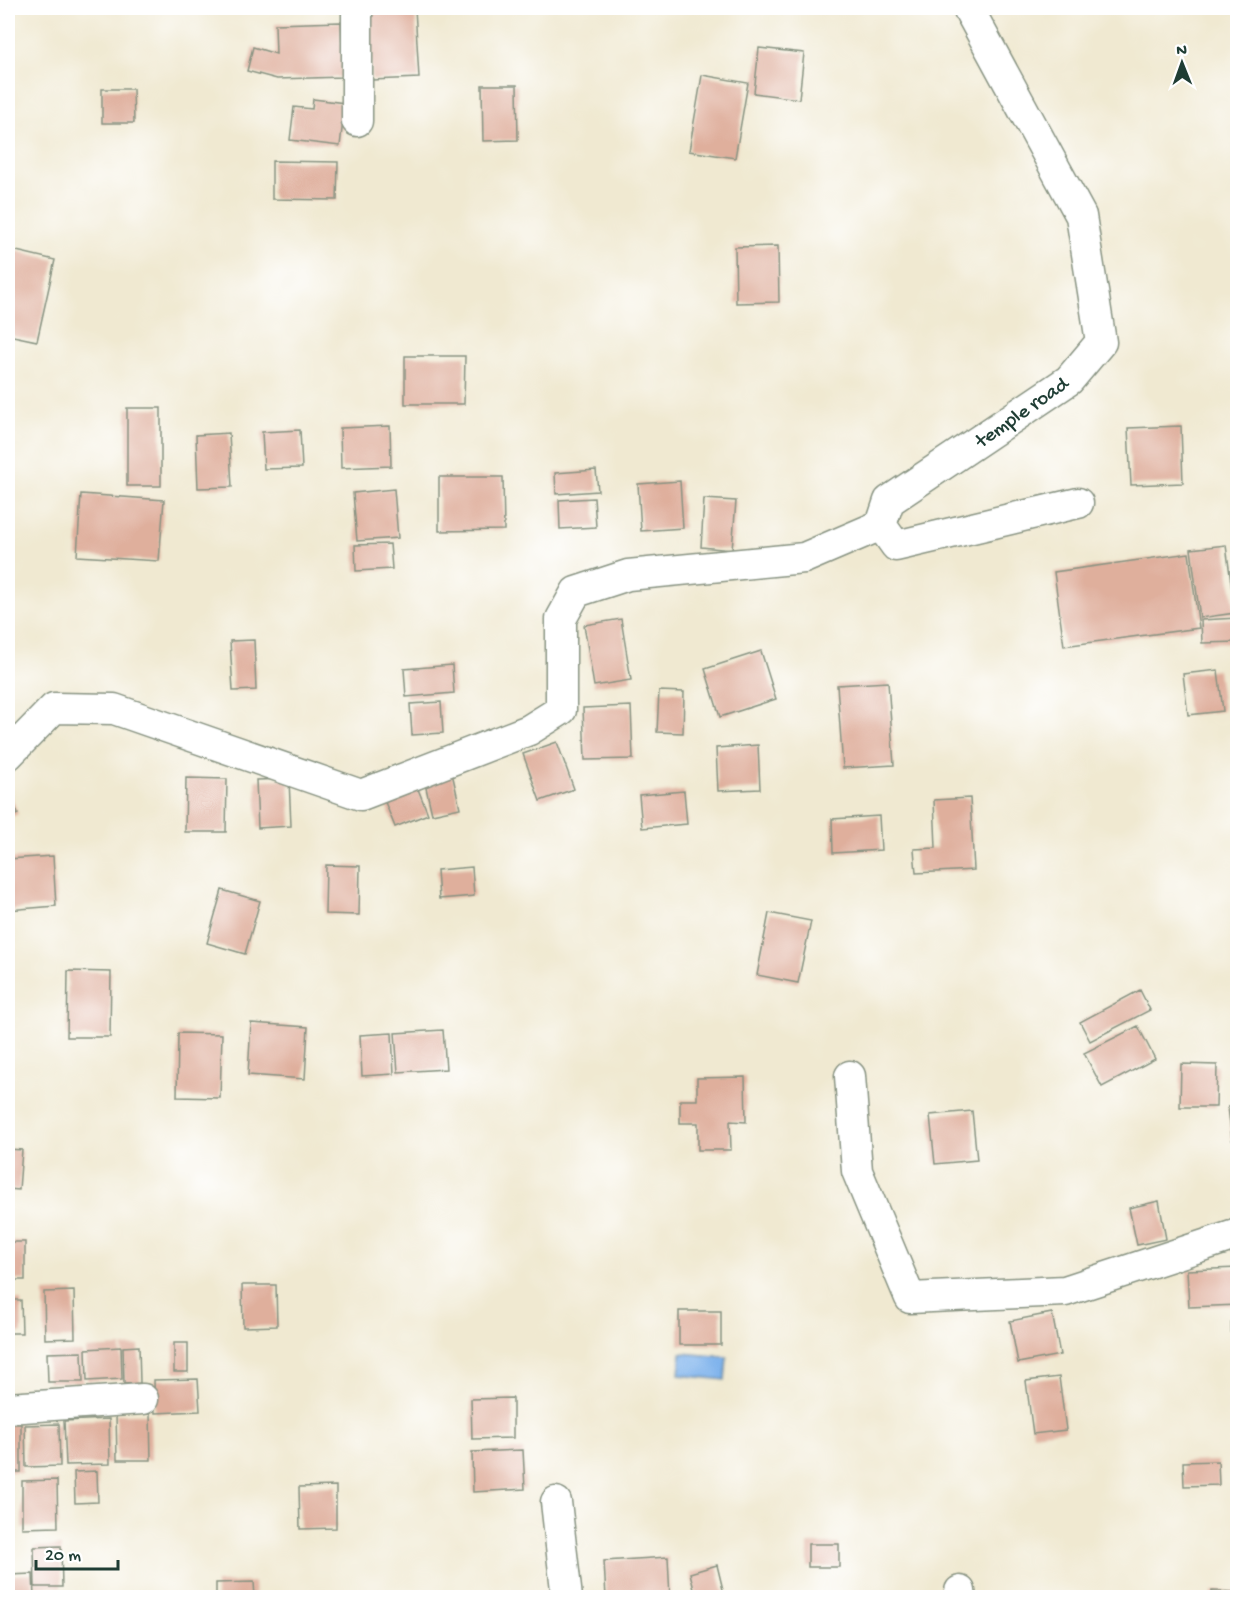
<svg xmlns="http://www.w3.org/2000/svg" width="1245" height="1605" viewBox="0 0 1245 1605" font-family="'Gochi Hand',sans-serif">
<rect width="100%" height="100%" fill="#fff"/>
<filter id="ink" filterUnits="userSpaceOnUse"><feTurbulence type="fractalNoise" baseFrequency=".0167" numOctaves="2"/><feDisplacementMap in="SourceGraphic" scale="12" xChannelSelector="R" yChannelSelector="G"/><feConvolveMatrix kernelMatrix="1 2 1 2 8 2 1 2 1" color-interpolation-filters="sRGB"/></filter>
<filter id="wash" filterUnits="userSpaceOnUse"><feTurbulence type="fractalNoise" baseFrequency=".008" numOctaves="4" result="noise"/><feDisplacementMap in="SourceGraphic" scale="24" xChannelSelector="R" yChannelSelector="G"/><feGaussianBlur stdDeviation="1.35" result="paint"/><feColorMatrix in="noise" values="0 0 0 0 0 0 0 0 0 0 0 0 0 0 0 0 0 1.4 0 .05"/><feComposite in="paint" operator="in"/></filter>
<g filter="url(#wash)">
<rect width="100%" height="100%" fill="#f0e9d1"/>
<path fill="#7eb2ec" stroke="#4e7890" stroke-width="1.5" d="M681,1353L727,1357L725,1380L679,1375Z"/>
<g id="blocks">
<path fill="#dfaf9c" d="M368,8H415L419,78L372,80Z
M341,22L343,77L277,79L247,71L253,47L276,54L275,24Z
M759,48L804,53L799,99L754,93Z
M702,75L748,83L735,158L689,151Z
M482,85H517L518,140L483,141Z
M102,89H133L134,123H102Z
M313,99L345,103L340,146L290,140L294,107L312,109Z
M272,161L338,162L337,200L272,199Z
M778,246L779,302L736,303L735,247Z
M8,249L55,260L37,341L8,335Z
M405,356H465L464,404H405Z
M127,408H161V486H127Z
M390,426L391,466L341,468L340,428Z
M1181,426L1183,483L1131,485L1128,428Z
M300,430L302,468L264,469L262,432Z
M229,433L232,487L198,488L196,435Z
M596,470L598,491L556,494L555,473Z
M439,477H503L504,530L439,531Z
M680,481L683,528L641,531L638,484Z
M394,489L398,538L357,541L353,493Z
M81,494L164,500L159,561L77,556Z
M594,498L596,527L560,529L559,500Z
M704,499L736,501L732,550L701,547Z
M390,544L392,569L356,571L355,545Z
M1226,545L1235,613L1200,618L1191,549Z
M1189,553L1199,628L1064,646L1054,572Z
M1238,618V642L1202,643L1201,620Z
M621,619L631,680L594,686L584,625Z
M254,640L256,690L233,691L230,641Z
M761,651L776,699L720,717L705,669Z
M452,665L454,693L406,697L404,669Z
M1218,670L1223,711L1188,715L1183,674Z
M888,682L894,765L843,768L837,685Z
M659,691L684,692L683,733L657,732Z
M441,702L443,733L412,735L410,704Z
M631,706L633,759L585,760L583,708Z
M557,742L574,789L540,801L523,754Z
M758,745L760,789L718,791L716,748Z
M452,773L460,808L432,814L424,779Z
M186,778L227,779L226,832H185Z
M289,779L291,826L258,828L256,780Z
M414,779L428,814L395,827L381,792Z
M8,789L18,814L8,818Z
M684,791L687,824L642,828L639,795Z
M970,798L974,870L916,873L914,849L936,848L934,800Z
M879,816L881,850L833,853L832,819Z
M53,856L56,906L8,910V859Z
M326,865L360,866L359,915L325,914Z
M472,867L474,896L439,899L437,870Z
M222,890L260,901L245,954L207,943Z
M769,913L811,921L798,983L757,975Z
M68,971L111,972L110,1037H67Z
M1140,990L1150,1010L1090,1041L1080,1022Z
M251,1023L308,1027L305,1079L248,1075Z
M1138,1026L1155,1059L1102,1087L1084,1053Z
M443,1030L446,1069L398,1072L395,1033Z
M178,1033L222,1034L220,1098L177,1097Z
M392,1033L394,1074L362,1076L360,1035Z
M1181,1064L1217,1065L1216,1107H1180Z
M745,1077L746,1122L730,1121L731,1150H698V1123H680V1100H697V1078Z
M1238,1105V1139L1232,1140L1228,1107Z
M972,1111L977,1160L935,1164L930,1115Z
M8,1149L22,1150L19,1190L8,1189Z
M1159,1201L1166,1239L1137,1245L1129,1208Z
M8,1242H25V1280H8Z
M1238,1268V1305L1189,1307L1187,1270Z
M242,1285H276L277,1326L243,1327Z
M74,1291L75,1338L45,1339L44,1292Z
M8,1300H21L22,1333H8Z
M679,1311H721V1345H679Z
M1052,1313L1060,1355L1018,1363L1010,1321Z
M1231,1322H1238V1377H1232Z
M174,1343H188V1372H174Z
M139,1346L140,1383L124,1384L123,1347Z
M121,1347L122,1379L87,1381L86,1349Z
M82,1352L83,1382H48L47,1353Z
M1059,1377L1066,1430L1033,1434L1026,1381Z
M198,1379L200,1411L155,1413L154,1380Z
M513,1398V1438L472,1439L471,1399Z
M116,1414H150L151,1460H117Z
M109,1419L110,1464L66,1465L64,1421Z
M8,1424H21V1472H8Z
M59,1424L60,1466L26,1467L25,1425Z
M523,1450L525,1489L473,1492L472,1452Z
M1218,1461L1219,1485L1184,1486L1183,1462Z
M97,1471L98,1502L75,1503L74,1472Z
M57,1480L58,1527L22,1528V1481Z
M336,1486V1528L300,1529L299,1487Z
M808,1544H839V1567H808Z
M61,1546L62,1587H35L34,1547Z
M668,1557L670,1598H606L604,1561Z
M717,1565L725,1598H696L690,1573Z
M33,1574L34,1598H9L8,1575Z
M254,1582L255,1598H216V1583Z
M1212,1591L1238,1592V1598H1212Z"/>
</g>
</g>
<g filter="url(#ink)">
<use href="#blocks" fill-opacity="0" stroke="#889382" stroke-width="1.5"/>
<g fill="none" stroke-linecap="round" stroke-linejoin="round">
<defs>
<path id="minor" d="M357,8V121
M968,8L1081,216L1101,342L1069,380L889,501L881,525L896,546L1078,503
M8,755L54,708L114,709L361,795L529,730L561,710V619L576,592L628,575L804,558L881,525
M850,1076L857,1171L910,1298L1065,1291L1238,1234
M8,1408L143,1399
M556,1502L567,1598
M960,1591L961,1598"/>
</defs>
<use href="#minor" stroke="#889382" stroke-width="33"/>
<use href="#minor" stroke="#fff" stroke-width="30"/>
</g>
</g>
<g text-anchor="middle" stroke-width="4.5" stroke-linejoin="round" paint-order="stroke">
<g font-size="21" fill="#1f3d34" stroke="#fff">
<text transform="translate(1021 411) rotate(-35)" y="7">temple road</text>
</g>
</g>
<rect width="1245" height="1605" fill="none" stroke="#fff" stroke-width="30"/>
<g transform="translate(1182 63) rotate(359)" stroke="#ffffff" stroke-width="4.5" paint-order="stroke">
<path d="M0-4.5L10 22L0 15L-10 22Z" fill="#1f3d34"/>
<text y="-9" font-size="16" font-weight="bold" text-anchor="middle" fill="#1f3d34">N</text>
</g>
<path d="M36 1560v9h82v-9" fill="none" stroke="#1f3d34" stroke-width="3"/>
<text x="45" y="1560" font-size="18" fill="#1f3d34" stroke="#ffffff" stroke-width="4.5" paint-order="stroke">20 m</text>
</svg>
